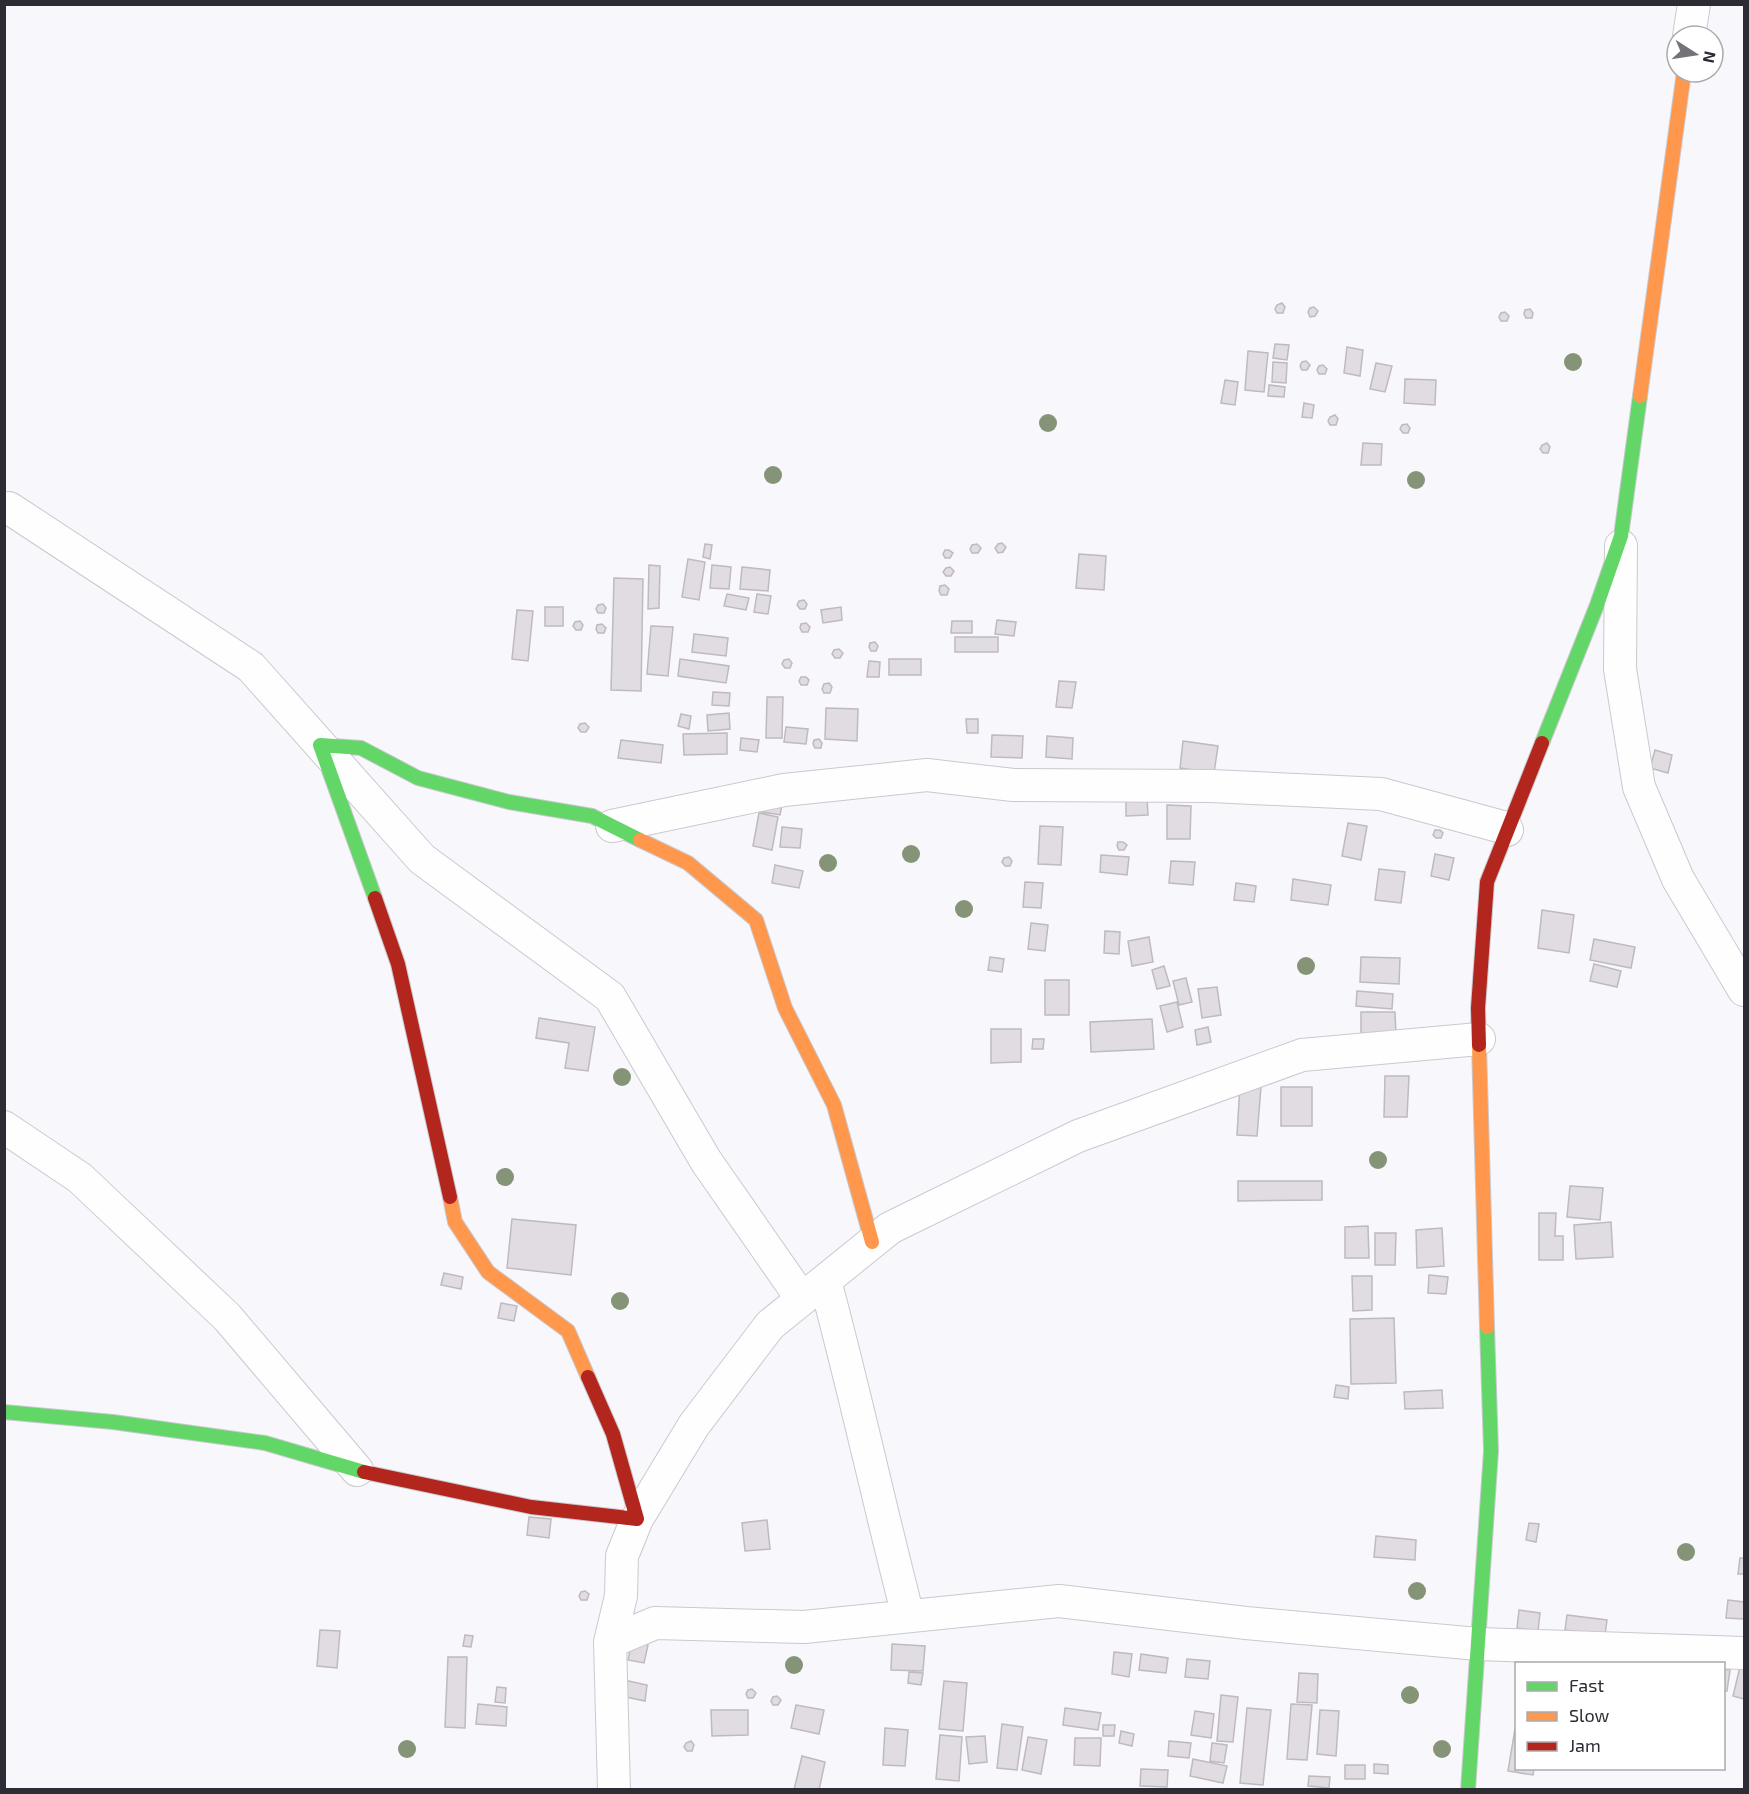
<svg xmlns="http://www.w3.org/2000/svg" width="1749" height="1794" viewBox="0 0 1749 1794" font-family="'Exo 2',sans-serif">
<rect width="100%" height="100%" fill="#f7f7fc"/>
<path fill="#e1dce1" stroke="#bebabe" stroke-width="1.5" d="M1282,303L1285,307L1283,313H1277L1275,309L1277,305Z
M1314,307L1318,311L1315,316L1310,317L1308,312L1310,308Z
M1530,309L1533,313L1532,318H1526L1524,314L1525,310Z
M1505,312L1509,316L1507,321H1501L1499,317L1501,313Z
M1275,344L1289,345L1287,360L1273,358Z
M1347,347L1363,350L1360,376L1344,373Z
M1248,351L1268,353L1264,392L1245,390Z
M1306,361L1310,365L1307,370H1302L1300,366L1302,362Z
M1273,362L1287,363L1286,383L1272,382Z
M1376,363L1392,366L1385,392L1370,389Z
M1323,365L1327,369L1325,374H1319L1317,370L1319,366Z
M1405,379L1436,380L1435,405L1404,403Z
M1225,380L1238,382L1235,405L1221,403Z
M1269,385L1285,387L1284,397L1268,396Z
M1304,403L1314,405L1312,418L1302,417Z
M1335,415L1338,419L1336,425H1330L1328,421L1330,417Z
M1407,424L1410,428L1408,433H1403L1400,429L1402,425Z
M1363,443L1382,444L1381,465H1361Z
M1547,443L1550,447L1548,453H1543L1540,449L1542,445Z
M1002,543L1006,547L1003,552L998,553L995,548L998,544Z
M705,544L712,545L710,559L703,557Z
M977,544L981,548L978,553H972L970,549L972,545Z
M945,550H949L953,553L950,558H945L943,554Z
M1079,554L1106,556L1104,590L1076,588Z
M688,559L705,562L699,600L682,597Z
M649,565L660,566L659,608L648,609Z
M712,565L731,567L729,589L710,588Z
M742,567L770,570L768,591L740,589Z
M950,567L954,571L951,576H946L943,572L946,568Z
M614,578L643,579L641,691L611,690Z
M945,585L949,589L947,595H941L939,591L940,586Z
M727,594L749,598L746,610L724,606Z
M757,594L771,596L768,614L754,612Z
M804,600L807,604L805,609H800L797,605L799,601Z
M603,604L606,608L604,613H598L596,609L598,605Z
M545,607H563V626H545Z
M841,607L842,620L823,623L821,610Z
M517,610L533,611L528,661L512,659Z
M997,620L1016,622L1014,636L995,634Z
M580,621L583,625L581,630H576L573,626L575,622Z
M952,621H972V633H951Z
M806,623L810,627L808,632H802L800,628L801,624Z
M602,624L606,628L604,633H598L596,629L597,625Z
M651,626L673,627L668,676L647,674Z
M694,634L728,638L726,656L692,652Z
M955,637H998V652H955Z
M875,642L878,646L876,651H871L869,647L870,643Z
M839,649L843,653L840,658H835L832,654L834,650Z
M680,659L729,666L726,683L678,676Z
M789,659L792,663L790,668H785L782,664L784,660Z
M889,659H921V675H889Z
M869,661L880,662L879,677H867Z
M801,677H806L809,680L807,685H801L799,681Z
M1059,681L1076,682L1072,708L1056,707Z
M829,683L832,687L830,693H824L822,689L824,684Z
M713,692L730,693L729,706L712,705Z
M767,697H783L782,738H766Z
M826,708L858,709L857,741L825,739Z
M729,713L730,729L708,731L707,715Z
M681,714L691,716L689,729L678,726Z
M966,719H978V733H967Z
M585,723L589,727L586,732H581L578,728L580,724Z
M786,727L808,729L806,744L784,742Z
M727,733V754L684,755L683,734Z
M992,735L1023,736L1022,758L991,757Z
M1047,736L1073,738L1072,759L1046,757Z
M741,738L759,740L757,752L740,750Z
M819,739L822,743L821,748H815L813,744L814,740Z
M621,740L663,745L661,763L618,758Z
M1183,741L1218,746L1214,773L1180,768Z
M1655,750L1672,755L1668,773L1650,768Z
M1126,798H1147L1148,815L1126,816Z
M782,805L780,815L757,811Z
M1167,805L1191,806L1190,839H1167Z
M759,813L778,817L772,850L753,846Z
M1348,823L1367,826L1361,860L1342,856Z
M1040,826L1063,827L1061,865L1038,864Z
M782,827L802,829L800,848L780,847Z
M1435,830H1440L1443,833L1441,838H1436L1433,835Z
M1118,842H1123L1127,845L1124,850H1119L1117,846Z
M1435,854L1454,858L1449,880L1431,876Z
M1101,855L1129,857L1127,875L1100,872Z
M1009,857L1012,861L1010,866H1005L1002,862L1004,858Z
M1171,861L1195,862L1193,885L1169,883Z
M775,865L803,871L799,888L772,883Z
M1379,869L1405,872L1401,903L1375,900Z
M1293,879L1331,885L1328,905L1291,900Z
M1025,882L1043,883L1041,908L1023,907Z
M1236,883L1256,886L1254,902L1234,900Z
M1542,910L1574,915L1569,953L1538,948Z
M1031,923L1048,925L1045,951L1028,949Z
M1105,931L1120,932L1119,954L1104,953Z
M1149,937L1153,962L1132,966L1128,941Z
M1594,939L1635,947L1631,968L1590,960Z
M990,957L1004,959L1002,972L988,970Z
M1361,957L1400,958L1399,984L1360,982Z
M1594,964L1621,971L1617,987L1590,981Z
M1164,966L1170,986L1157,989L1152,970Z
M1186,978L1192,1002L1179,1005L1173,981Z
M1045,980H1069V1015H1045Z
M1217,987L1221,1015L1202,1018L1198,989Z
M1357,991L1393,994L1392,1009L1356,1006Z
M1177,1002L1183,1027L1167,1032L1160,1006Z
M1361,1012H1395L1396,1038H1361Z
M539,1018L595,1027L588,1071L565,1068L569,1043L536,1038Z
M1152,1019L1154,1049L1091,1052L1090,1022Z
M1208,1027L1211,1042L1197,1045L1195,1030Z
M991,1029H1021V1062L991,1063Z
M1033,1039H1044L1043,1049H1032Z
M1385,1076H1409L1407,1117H1384Z
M1240,1085L1261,1087L1257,1136L1237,1135Z
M1281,1087H1312V1126H1281Z
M1238,1181H1322V1200L1238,1201Z
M1570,1186L1603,1188L1600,1220L1567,1217Z
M1539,1213H1556L1555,1236H1563V1260H1539Z
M512,1219L576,1225L571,1275L507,1268Z
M1611,1222L1613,1257L1576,1259L1574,1225Z
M1368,1226L1369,1258H1345V1227Z
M1442,1228L1444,1266L1417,1268L1416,1230Z
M1375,1233H1396L1395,1265H1375Z
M444,1273L463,1277L461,1289L441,1285Z
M1429,1275L1448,1277L1446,1294L1428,1293Z
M1352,1276H1372V1310L1353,1311Z
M501,1303L517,1306L514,1321L498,1318Z
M1394,1318L1396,1383L1351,1384L1350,1319Z
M1336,1385L1349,1387L1348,1399L1334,1397Z
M1442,1390L1443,1408L1405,1409L1404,1392Z
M529,1517L551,1519L549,1538L527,1535Z
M767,1520L770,1549L745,1551L742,1523Z
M1529,1523L1539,1524L1536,1542L1526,1540Z
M1376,1536L1416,1540L1415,1560L1374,1557Z
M1740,1558H1744V1574H1738Z
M585,1591L589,1594L587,1600H581L579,1596L581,1592Z
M1728,1600L1744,1602V1619L1726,1618Z
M1519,1610L1540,1613L1538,1631L1517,1628Z
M1567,1615L1607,1620L1605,1635L1565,1630Z
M320,1630L340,1631L337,1668L317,1666Z
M465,1635L473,1636L471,1647L463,1646Z
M632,1642L648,1645L644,1663L628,1660Z
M892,1644L925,1646L923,1671L891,1670Z
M1114,1652L1132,1654L1129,1677L1112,1674Z
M1141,1654L1168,1658L1166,1673L1139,1670Z
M448,1657H467L465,1728L445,1727Z
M1187,1659L1210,1661L1208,1679L1185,1677Z
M1740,1667L1744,1668V1699L1733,1696Z
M1724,1669L1730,1670L1727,1691H1724Z
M909,1672L923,1673L921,1685L908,1683Z
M1299,1673L1318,1674L1317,1703L1297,1702Z
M624,1680L647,1685L645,1701L621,1696Z
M944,1681L967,1683L963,1731L939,1729Z
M497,1687L506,1688L505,1703L495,1702Z
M752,1689L756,1693L753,1698H748L746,1694L748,1690Z
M1221,1695L1238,1697L1233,1742L1217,1741Z
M777,1696L781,1700L778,1705H773L771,1701L773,1697Z
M478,1704L507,1707L506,1726L476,1724Z
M1291,1704L1312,1705L1307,1760L1287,1759Z
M796,1705L824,1710L819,1734L791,1728Z
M1065,1708L1101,1713L1098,1730L1063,1725Z
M1247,1708L1271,1710L1263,1785L1240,1783Z
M711,1710H748V1735L712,1736Z
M1320,1710L1339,1711L1336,1756L1317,1754Z
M1195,1711L1214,1714L1211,1738L1191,1735Z
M1516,1723V1768H1534L1533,1775L1508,1771Z
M1002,1724L1023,1727L1017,1770L997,1768Z
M1103,1725H1115L1114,1736H1103Z
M885,1728L908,1730L905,1766L883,1765Z
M1121,1731L1134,1734L1132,1746L1119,1743Z
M940,1735L962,1737L959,1781L936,1779Z
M985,1736L987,1762L969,1764L966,1737Z
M1028,1737L1047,1740L1041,1774L1022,1770Z
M1075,1738H1101L1100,1766L1074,1765Z
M691,1741L694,1745L692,1751H687L684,1747L686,1743Z
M1169,1741L1191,1743L1189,1758L1168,1756Z
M1212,1743L1227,1745L1224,1763L1210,1761Z
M802,1756L825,1762L819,1790H794Z
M1193,1759L1227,1766L1223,1783L1190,1776Z
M1374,1764L1388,1765V1774L1374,1773Z
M1345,1765H1365V1779H1345Z
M1141,1769L1168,1770L1167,1787L1140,1786Z
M1309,1776L1330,1777L1329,1788L1308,1786Z"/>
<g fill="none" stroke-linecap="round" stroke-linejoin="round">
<defs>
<path id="street" d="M1689,36L1694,4
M9,508L251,667L422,859L610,997L706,1161L802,1299
M1621,546L1620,669L1639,787L1678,879L1744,990
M612,826L784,790L927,775L1013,785L1211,786L1381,794L1506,828L1507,830
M4,1127L80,1178L227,1317L357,1470
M825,1281C855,1392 879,1504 908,1616
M610,1642L655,1623L804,1627L1059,1601L1246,1623L1478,1644L1744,1653
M614,1790L610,1642L621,1596L622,1556L637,1519L694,1425L770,1325L890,1228L1078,1136L1302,1055L1479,1039"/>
<path id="fast" d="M1542,743L1597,605L1621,536L1640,396
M375,898L320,745L361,748L418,778L509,802L592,816L640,840
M4,1412L113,1422L265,1443L364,1472
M1468,1790L1491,1451L1487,1327"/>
<path id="slow" d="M1640,396L1684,72
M640,840L688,863L756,920L785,1008L834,1105L872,1242
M1479,1045L1487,1327
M450,1197L455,1222L488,1272L568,1331L588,1377"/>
<path id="jam" d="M375,898L398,964L450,1197
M1479,1045L1478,1008L1487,882L1542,743
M364,1472L531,1507L637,1519L613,1434L588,1377"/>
</defs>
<use href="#street" stroke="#c9c9cf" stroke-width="34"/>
<use href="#fast" stroke="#c9c9cf" stroke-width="16"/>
<use href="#slow" stroke="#c9c9cf" stroke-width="16"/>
<use href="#jam" stroke="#c9c9cf" stroke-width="16"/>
<use href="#street" stroke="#fefeff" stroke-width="32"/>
<use href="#fast" stroke="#63d668" stroke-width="14"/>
<use href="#slow" stroke="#ff974d" stroke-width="14"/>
<use href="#jam" stroke="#b3261e" stroke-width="14"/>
</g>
<g fill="#859376">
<circle cx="1573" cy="362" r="9"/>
<circle cx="1048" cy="423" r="9"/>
<circle cx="773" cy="475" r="9"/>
<circle cx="1416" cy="480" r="9"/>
<circle cx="911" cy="854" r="9"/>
<circle cx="828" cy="863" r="9"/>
<circle cx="964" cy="909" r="9"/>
<circle cx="1306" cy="966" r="9"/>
<circle cx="622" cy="1077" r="9"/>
<circle cx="1378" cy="1160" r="9"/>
<circle cx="505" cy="1177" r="9"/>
<circle cx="620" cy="1301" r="9"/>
<circle cx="1686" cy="1552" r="9"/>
<circle cx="1417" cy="1591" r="9"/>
<circle cx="794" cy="1665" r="9"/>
<circle cx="1410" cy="1695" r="9"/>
<circle cx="407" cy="1749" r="9"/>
<circle cx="1442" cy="1749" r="9"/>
</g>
<rect width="1749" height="1794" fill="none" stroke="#2d2c34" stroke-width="12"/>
<rect x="1515" y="1662" width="210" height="108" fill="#ffffff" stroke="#ababae" stroke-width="1.5"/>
<rect x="1527" y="1682" width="30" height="9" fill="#63d668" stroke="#ababae" stroke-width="1.5"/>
<text x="1569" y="1692" font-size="18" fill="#2d2c34">Fast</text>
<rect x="1527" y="1712" width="30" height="9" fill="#ff974d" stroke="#ababae" stroke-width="1.5"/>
<text x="1569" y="1722" font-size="18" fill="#2d2c34">Slow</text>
<rect x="1527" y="1742" width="30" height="9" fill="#b3261e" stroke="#ababae" stroke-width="1.5"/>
<text x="1569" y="1752" font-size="18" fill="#2d2c34">Jam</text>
<g transform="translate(1695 54) rotate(102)"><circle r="28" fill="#ffffff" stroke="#ababae" stroke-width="1.5"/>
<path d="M0-4.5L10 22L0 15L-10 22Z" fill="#74737a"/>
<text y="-9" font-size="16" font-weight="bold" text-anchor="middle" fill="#2d2c34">N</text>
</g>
</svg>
